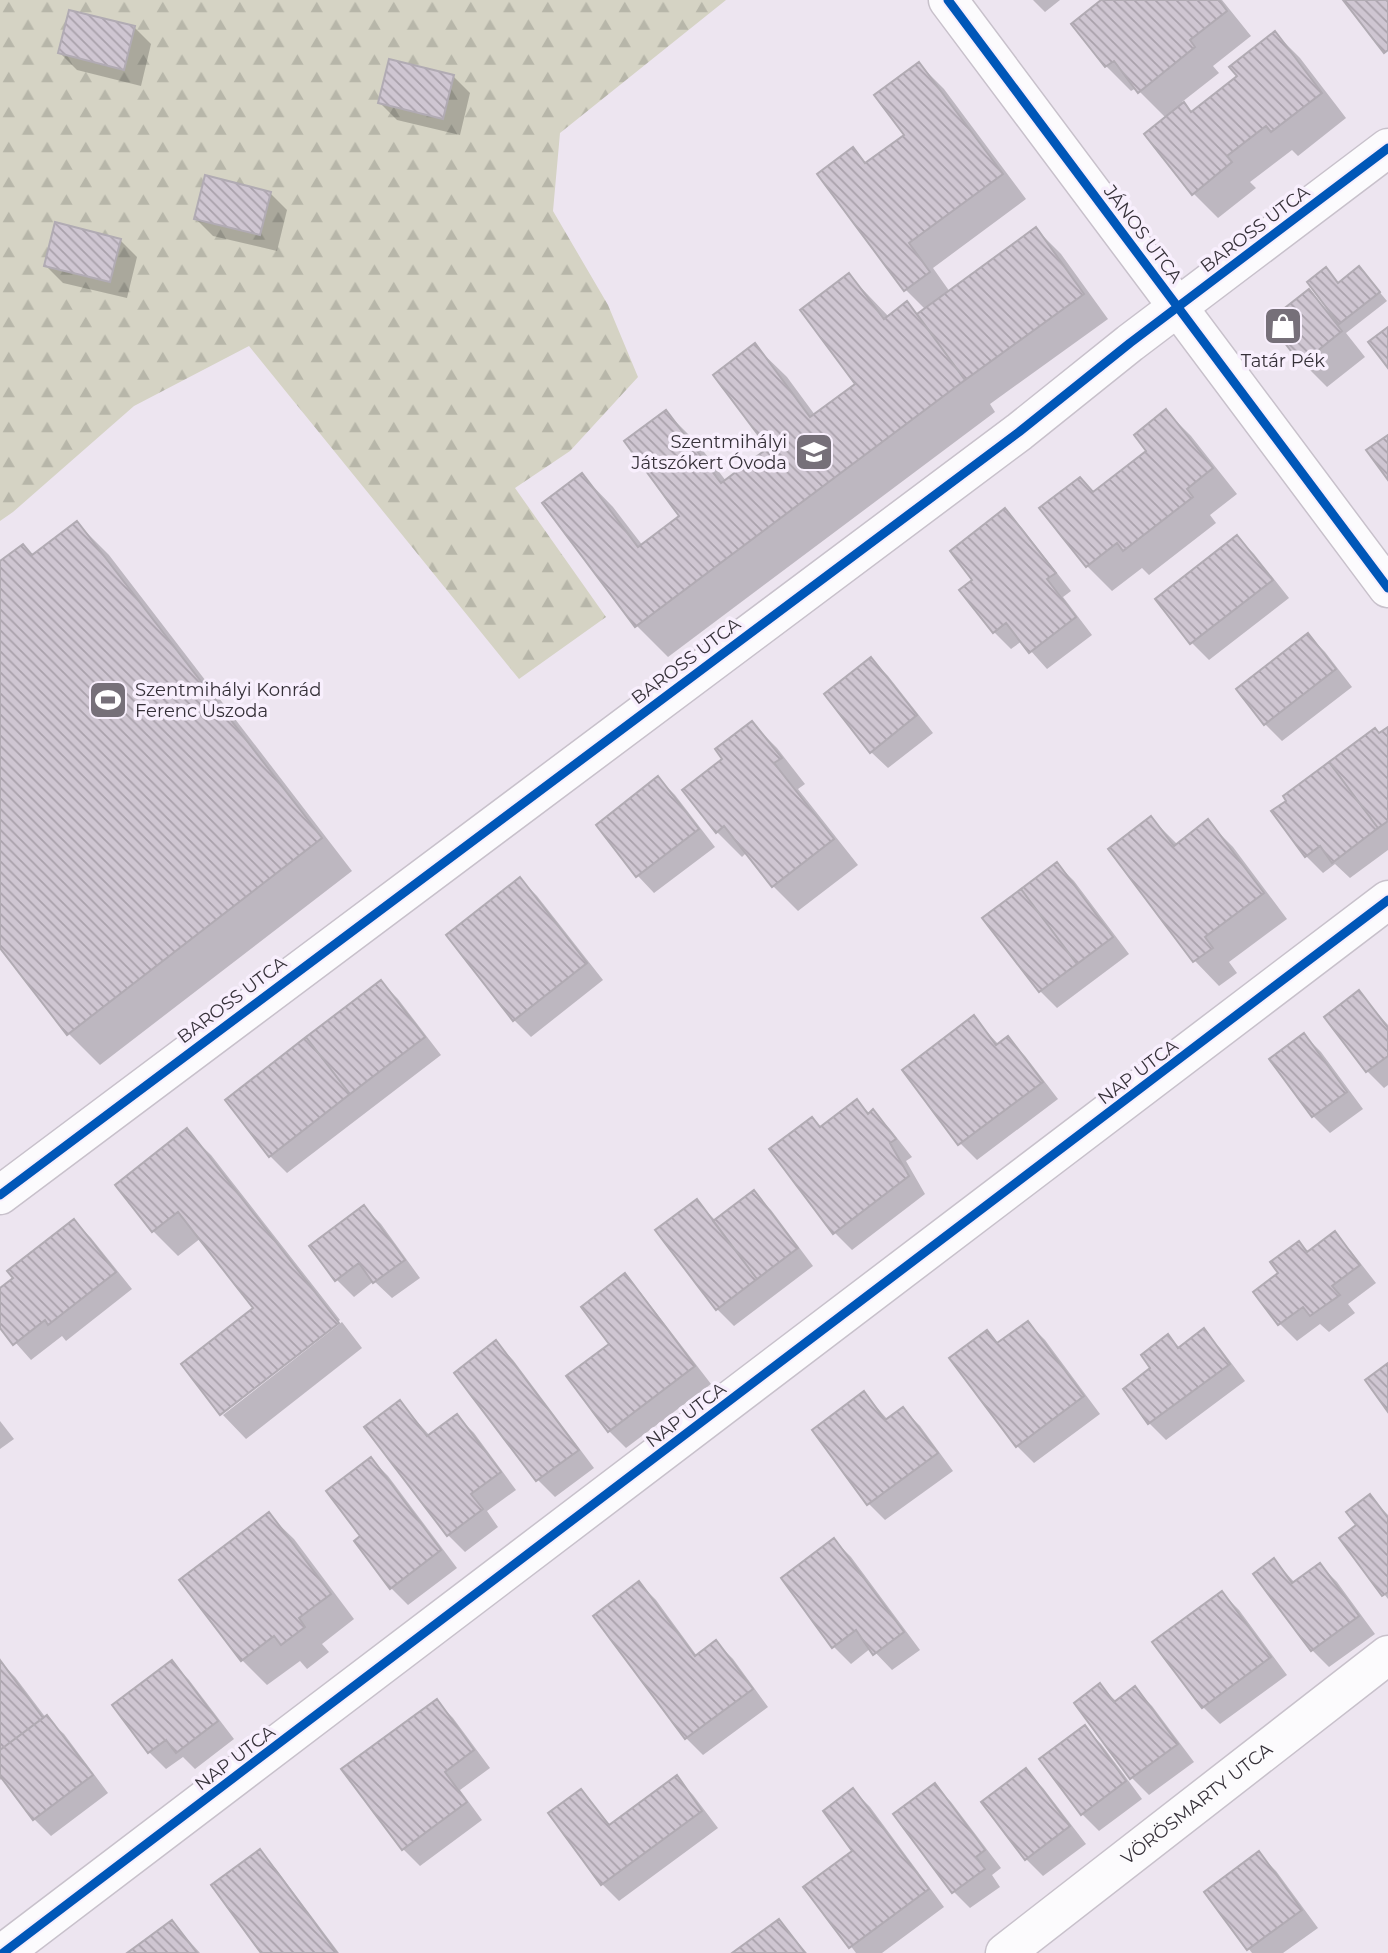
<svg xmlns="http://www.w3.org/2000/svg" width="1388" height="1953" viewBox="0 0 1388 1953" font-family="Montserrat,sans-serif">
<defs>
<pattern id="forest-firs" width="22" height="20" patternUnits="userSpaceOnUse" patternTransform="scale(1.75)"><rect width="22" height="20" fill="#d5d3c4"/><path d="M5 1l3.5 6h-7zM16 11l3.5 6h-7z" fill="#b7b6a9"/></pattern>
<pattern id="building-back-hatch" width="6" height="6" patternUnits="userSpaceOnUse" patternTransform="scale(1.75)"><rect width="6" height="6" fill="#cfc6d2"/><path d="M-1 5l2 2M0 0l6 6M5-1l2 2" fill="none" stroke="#a9a1ab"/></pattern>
</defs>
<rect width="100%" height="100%" fill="#ede5f0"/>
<path fill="url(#forest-firs)" d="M0,0H726L560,133L553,211L608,305L638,377L570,451L515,488L606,617L519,679L249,346L134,406L13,512L0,521Z"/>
<path fill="#0003" d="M1033,0H1060L1045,12Z
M1104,0H1222L1251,36L1213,66L1219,73L1182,102L1192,113L1240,76L1275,33L1300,58L1346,118L1298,156L1292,150L1250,182L1256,188L1218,218L1193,193L1166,118L1136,88L1131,91L1106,66L1073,24Z
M134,27L151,44L141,86L77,70L60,53Z
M919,64L944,89L1026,199L933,268L950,292L1036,229L1061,254L1108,319L990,404L995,412L668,657L637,626L582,475L613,507L643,546L682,516L666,412L698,444L726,481L770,448L755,346L787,377L815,415L858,384L849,275L889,317L906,304L918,315L926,310L906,290L853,149L867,164L906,135Z
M453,76L470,93L460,135L397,120L380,103Z
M270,193L287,210L277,251L213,236L196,219Z
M120,240L137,257L127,298L63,283L46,266Z
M1326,269L1339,284L1367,277L1387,301L1346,333L1365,357L1327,387L1302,362L1309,292L1329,312L1331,310Z
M1166,411L1191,436L1237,494L1210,515L1216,523L1149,575L1142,568L1112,591L1087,566L1042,508L1080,479L1094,493L1149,451Z
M1005,511L1022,528L1071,591L1063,597L1092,635L1047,669L1022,641L1011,649L994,632L975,580Z
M77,523L109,555L352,871L100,1065L68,1033L0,945V563L23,546L34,556Z
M1237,537L1254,554L1289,598L1209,660L1192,643L1157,599Z
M1308,635L1325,652L1352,687L1282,741L1265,724Z
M871,659L888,676L933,733L888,768L871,752Z
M752,723L777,748L805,784L798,789L858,865L798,911L773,886L747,852L742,857L717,832L685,790L725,759Z
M1388,729V850L1350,878L1335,864L1323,873L1306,856L1273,812Z
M658,778L675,795L715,847L654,893L638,876L598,825Z
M1151,818L1178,845L1208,822L1233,847L1287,919L1229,962L1237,973L1219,986L1195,961L1110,849Z
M1057,864L1074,881L1129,954L1057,1008L1040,991L985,919Z
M520,879L537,896L603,980L531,1037L514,1020Z
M381,982L398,999L441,1055L287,1173L270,1156L228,1100Z
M1359,993L1388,1025V1085L1384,1088L1367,1071Z
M974,1018L999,1045L1008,1039L1025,1056L1058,1099L977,1160L960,1143Z
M1304,1035L1321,1052L1363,1109L1330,1133L1313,1116Z
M857,1101L870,1114L873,1112L890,1129L912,1157L906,1161L925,1194L852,1250L835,1233L771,1149L812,1119L821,1128Z
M186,1131L211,1155L340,1320L222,1411V1414L183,1364L256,1309L201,1238L178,1256L153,1231L117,1185Z
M754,1193L771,1210L813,1266L734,1326L717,1309L696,1201L716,1221Z
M364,1207L381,1224L420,1278L392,1298L374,1281L354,1297L337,1280L312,1246Z
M74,1221L91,1238L132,1289L66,1341L62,1336L31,1360L0,1325V1290Z
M1334,1234L1351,1251L1376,1283L1348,1304L1355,1313L1329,1332L1320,1324L1297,1341L1280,1324L1256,1292L1280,1274L1299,1243L1309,1252Z
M624,1276L641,1293L711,1384L626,1448L609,1431L611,1345Z
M342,1322L362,1348L246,1439L223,1415Z
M1028,1323L1045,1340L1100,1414L1034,1463L1017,1446L987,1332L999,1344Z
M1203,1331L1220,1348L1245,1381L1166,1440L1149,1423L1153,1368L1168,1337L1180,1348Z
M496,1343L513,1360L594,1468L555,1497L538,1480L457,1373Z
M864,1393L888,1420L903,1409L920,1426L953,1471L885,1520L868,1503Z
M400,1402L430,1436L457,1416L474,1433L516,1490L487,1511L498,1527L465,1552L448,1535L366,1427Z
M0,1421L14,1439L0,1449Z
M371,1459L388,1476L457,1568L408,1605L391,1588L363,1536Z
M1370,1497L1388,1515V1599L1341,1539L1358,1526Z
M269,1515L294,1539L354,1619L322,1644L329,1652L307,1669L300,1661L267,1685L242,1660Z
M834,1540L851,1557L920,1650L892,1670L871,1648L851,1664L834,1647Z
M1274,1560L1295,1583L1320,1565L1337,1582L1375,1634L1329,1667L1312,1650Z
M639,1583L656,1600L697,1656L716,1642L733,1659L768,1707L703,1755L686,1738Z
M1222,1593L1239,1610L1287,1675L1220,1724L1203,1707Z
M0,1662L15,1677L46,1718L64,1734L108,1793L51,1836L34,1819L3,1777L0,1780Z
M172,1663L189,1680L234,1739L195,1769L183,1757L166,1769L149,1752Z
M1100,1686L1117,1702L1135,1689L1152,1706L1194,1762L1149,1795L1132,1778L1077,1703Z
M436,1701L453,1718L490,1768L460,1790L482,1820L420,1866L403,1849Z
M1084,1727L1101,1744L1142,1799L1099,1831L1082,1814Z
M1026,1771L1043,1788L1086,1844L1043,1876L1026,1859Z
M677,1778L693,1795L718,1828L619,1901L602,1884L581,1791L611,1826Z
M934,1785L951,1802L1001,1868L992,1875L1000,1887L970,1908L953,1891Z
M853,1790L870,1807L944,1907L882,1953H856L806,1887L854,1851Z
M259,1852L276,1869L339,1953H263Z
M1259,1854L1276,1871L1318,1928L1283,1953H1252L1206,1893Z
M779,1921L807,1953H735Z
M172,1922L200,1953H130Z"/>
<path fill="url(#building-back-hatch)" stroke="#b1abb3" stroke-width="2" d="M1101,0H1219L1227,11L1190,40L1195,47L1138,93L1114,61L1105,67L1071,24Z
M1343,0H1388V50L1384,53Z
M69,10L135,26L124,70L58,53Z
M1275,31L1322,93L1271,132L1266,126L1227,156L1232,162L1192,195L1144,134L1184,102L1191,112L1237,76L1229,67Z
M389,59L454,75L443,119L378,103Z
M919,62L1003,174L909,243L930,272L904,291L817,174L853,147L865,163L904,135L874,95Z
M205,175L271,192L260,235L194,219Z
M55,222L121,239L110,282L44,266Z
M1036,227L1084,294L965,380L917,314Z
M1359,266L1380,292L1339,324L1307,282L1326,267L1338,283Z
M849,273L884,319L907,301L965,380L635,627L542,503L582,473L638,547L679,516L624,441L666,410L721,483L768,448L713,375L755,343L810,417L855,384L800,310Z
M1309,289L1342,331L1301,364L1268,321Z
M1388,327V368L1368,342Z
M1166,409L1213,468L1187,489L1193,497L1123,551L1117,543L1086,567L1039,508L1080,477L1093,492L1146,451L1134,435Z
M1388,435V480L1366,450Z
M1005,508L1056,573L1047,579L1076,617L1029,653L1006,623L993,633L959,590L972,580L950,551Z
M77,521L322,838L67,1035L0,948V561L23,544L32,555Z
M1237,535L1273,580L1190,644L1155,599Z
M1308,633L1336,669L1264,725L1236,689Z
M871,657L917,715L870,753L824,694Z
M752,721L782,758L774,763L834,839L772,887L724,826L716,833L682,790L722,759L715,749Z
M1388,727V821L1378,828L1329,762L1375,728L1379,733Z
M1329,762L1378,828L1332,863L1320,846L1305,857L1271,811L1286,801L1283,796Z
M658,776L699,829L636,877L596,825Z
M1151,816L1174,846L1208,819L1264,893L1205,937L1213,948L1193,962L1108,849Z
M1057,862L1113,937L1077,964L1021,889Z
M520,877L587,963L513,1021L446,935Z
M1021,889L1077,964L1039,992L982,918Z
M381,980L425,1037L350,1094L306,1037Z
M1359,990L1388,1028V1056L1366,1072L1324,1017Z
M974,1015L996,1045L1008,1036L1043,1082L958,1145L902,1070Z
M1304,1033L1347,1092L1312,1117L1269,1059Z
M306,1037L350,1094L269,1157L225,1100Z
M857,1099L868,1114L873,1109L896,1139L890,1143L909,1176L833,1234L769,1149L812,1117L820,1127Z
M187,1128L339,1323L220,1415L181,1364L253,1308L178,1212L152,1232L115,1185Z
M754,1190L798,1248L757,1279L713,1221Z
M697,1199L757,1279L716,1310L655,1230Z
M364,1205L405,1260L373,1283L359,1263L335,1281L309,1246Z
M74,1219L116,1272L48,1325L45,1320L13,1345L0,1328V1288L13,1278L7,1271Z
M1335,1231L1360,1265L1332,1286L1340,1295L1310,1316L1303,1307L1278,1325L1253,1292L1278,1273L1270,1262L1299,1241L1307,1252Z
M625,1273L695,1366L608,1432L566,1376L609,1344L581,1307Z
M1028,1321L1084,1396L1016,1447L949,1358L987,1330L997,1343Z
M1204,1328L1230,1364L1148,1424L1123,1389L1150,1368L1141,1355L1168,1334L1178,1348Z
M496,1340L579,1450L536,1481L454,1373Z
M1388,1363V1412L1365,1380Z
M864,1391L885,1420L903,1407L938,1453L867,1505L812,1430Z
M400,1400L427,1436L457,1414L501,1472L471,1494L483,1509L447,1536L364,1427Z
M371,1457L441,1550L390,1589L354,1541L360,1536L326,1491Z
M1370,1494L1388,1518V1592L1382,1596L1339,1538L1356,1525L1346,1512Z
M269,1512L331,1594L299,1618L305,1627L281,1645L274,1636L241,1661L179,1580Z
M834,1538L904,1632L873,1655L856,1630L832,1648L781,1578Z
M1274,1558L1292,1583L1320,1563L1359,1616L1311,1651L1253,1574Z
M639,1581L695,1656L716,1640L753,1689L685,1739L593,1616Z
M1222,1591L1271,1657L1202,1708L1152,1642Z
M0,1660L43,1718L0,1750Z
M172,1660L218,1721L176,1753L166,1740L148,1753L112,1705Z
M1100,1683L1114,1702L1135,1686L1178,1744L1130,1779L1074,1703Z
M437,1699L474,1750L445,1772L467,1802L402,1850L341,1769Z
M47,1715L93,1775L33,1820L0,1776V1750Z
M1085,1725L1126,1781L1081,1815L1039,1759Z
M1026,1768L1070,1826L1025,1860L981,1802Z
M677,1775L702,1811L601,1885L548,1813L581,1789L609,1825Z
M935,1783L985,1850L976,1857L985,1869L952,1893L893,1814Z
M853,1788L929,1889L849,1948L803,1887L852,1851L823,1811Z
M260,1849L337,1953H261L211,1885Z
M1259,1851L1302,1910L1247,1950L1204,1892Z
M779,1919L805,1953H732Z
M172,1920L197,1953H127Z"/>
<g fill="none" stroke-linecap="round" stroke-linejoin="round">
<defs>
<g id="minor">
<path d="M0,1195L1019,432L1130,343L1388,148"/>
<path d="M3,1953L1388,900"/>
<path id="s1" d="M1005,1953L1388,1655"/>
</g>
<path id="tertiary" d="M948,0L1388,588"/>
</defs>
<use href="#minor" stroke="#c8c1cb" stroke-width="41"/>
<use href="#tertiary" stroke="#c8c1cb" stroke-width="41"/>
<use href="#minor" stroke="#fcfbfd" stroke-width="38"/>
<use href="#tertiary" stroke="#fcfbfd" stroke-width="38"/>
<defs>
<path id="cycleway" d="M948,0L1388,588
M0,1195L1019,432L1130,343L1388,148
M3,1953L1388,900"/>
</defs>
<use href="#cycleway" stroke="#f8effd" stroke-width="13"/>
<use href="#cycleway" stroke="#0057b8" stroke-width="9"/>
</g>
<defs>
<symbol id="shop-square" viewBox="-11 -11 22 22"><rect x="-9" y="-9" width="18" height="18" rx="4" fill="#767079" stroke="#f8effd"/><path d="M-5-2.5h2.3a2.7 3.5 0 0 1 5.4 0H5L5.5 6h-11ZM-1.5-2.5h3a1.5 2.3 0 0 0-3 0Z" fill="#fff"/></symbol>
<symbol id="school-square" viewBox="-11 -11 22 22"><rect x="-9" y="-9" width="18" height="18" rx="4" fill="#767079" stroke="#f8effd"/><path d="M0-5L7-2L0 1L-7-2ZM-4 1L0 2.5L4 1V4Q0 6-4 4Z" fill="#fff"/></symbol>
<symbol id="stadium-square" viewBox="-11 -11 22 22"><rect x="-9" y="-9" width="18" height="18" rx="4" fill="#767079" stroke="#f8effd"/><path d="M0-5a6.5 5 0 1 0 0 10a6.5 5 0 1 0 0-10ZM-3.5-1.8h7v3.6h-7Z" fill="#fff"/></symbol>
</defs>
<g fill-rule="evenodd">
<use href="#shop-square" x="1261" y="304" width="44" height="44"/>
<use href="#school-square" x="792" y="430" width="44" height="44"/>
<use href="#stadium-square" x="86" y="678" width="44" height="44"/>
</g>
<g text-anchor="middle" stroke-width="7" stroke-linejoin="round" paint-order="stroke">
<g font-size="18" fill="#363139" stroke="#f8effd">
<text transform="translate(1255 229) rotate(-37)" y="6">BAROSS UTCA</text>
<text transform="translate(1143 234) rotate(53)" y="6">JÁNOS UTCA</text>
<text transform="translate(686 661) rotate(-37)" y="6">BAROSS UTCA</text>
<text transform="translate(232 1000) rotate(-37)" y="6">BAROSS UTCA</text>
<text transform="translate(1138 1072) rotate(-37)" y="6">NAP UTCA</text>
<text transform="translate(686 1415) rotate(-37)" y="6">NAP UTCA</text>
<text transform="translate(235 1758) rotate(-37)" y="6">NAP UTCA</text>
<text dy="6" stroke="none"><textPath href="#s1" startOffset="243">VÖRÖSMARTY UTCA</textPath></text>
</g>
<g font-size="18" fill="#363139" stroke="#f8effd">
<text x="1283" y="367">Tatár Pék</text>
<text x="787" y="448" text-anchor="end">Szentmihályi<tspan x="787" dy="21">Játszókert Óvoda</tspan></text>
<text x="135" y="696" text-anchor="start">Szentmihályi Konrád<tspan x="135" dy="21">Ferenc Uszoda</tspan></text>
</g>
</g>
</svg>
